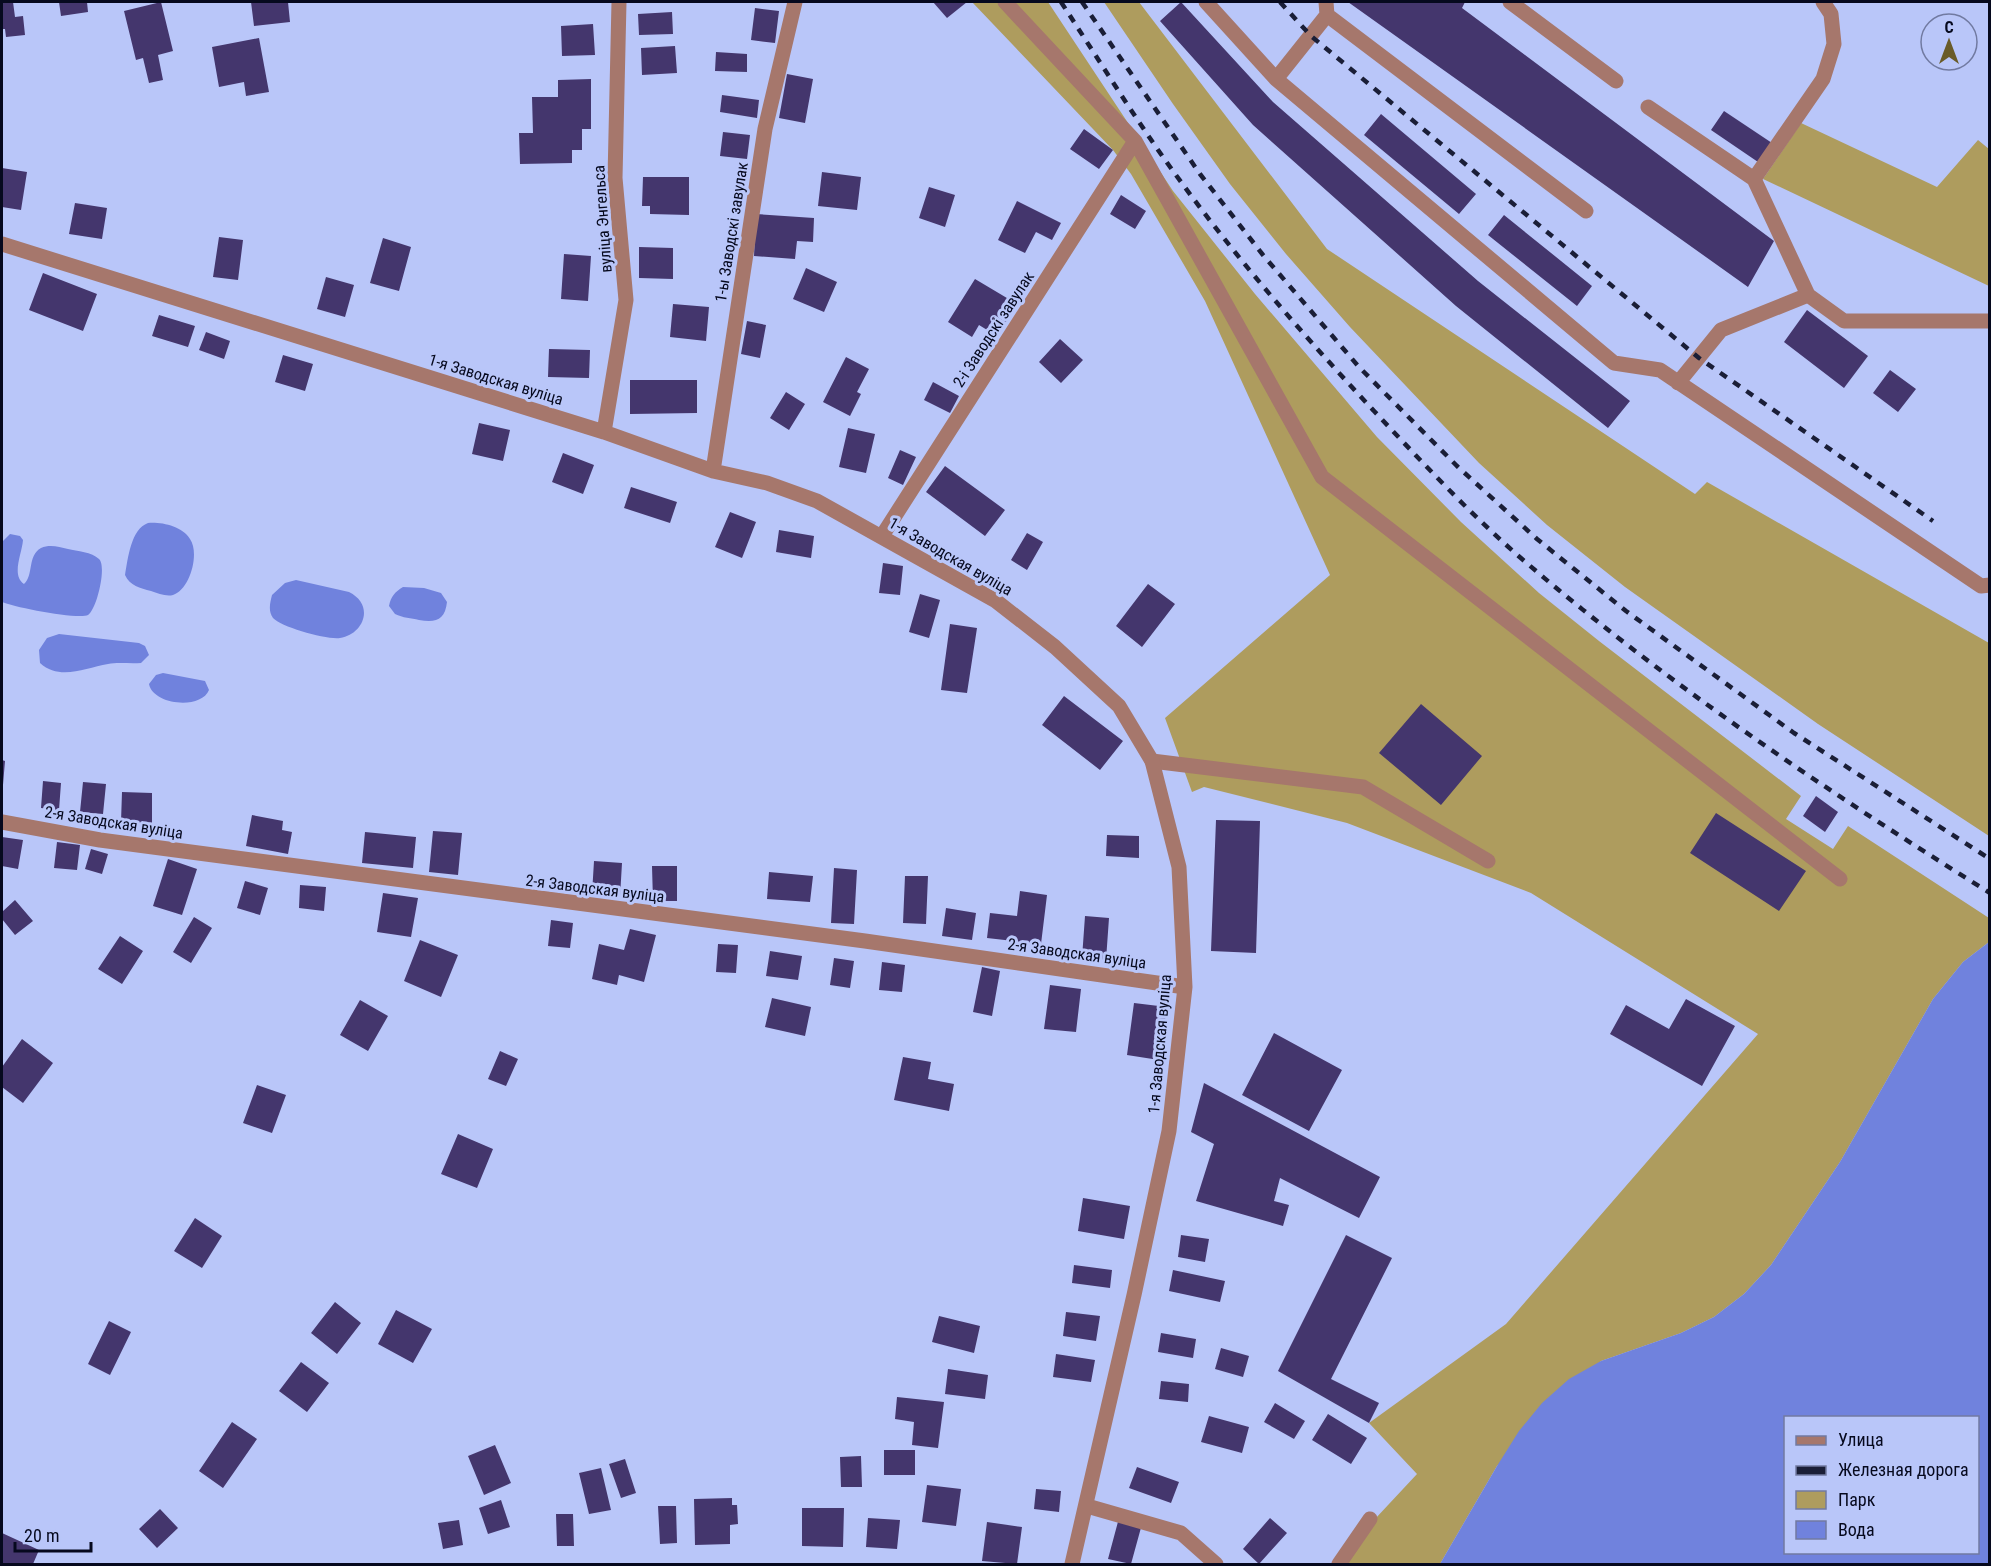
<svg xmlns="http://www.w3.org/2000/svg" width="1991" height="1566" viewBox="0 0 1991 1566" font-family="'Roboto Condensed',sans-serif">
<rect width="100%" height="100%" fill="#b9c6f9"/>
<path fill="#ae9c5e" d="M972,2H1048L1173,191L1255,294L1377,437L1461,522L1539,593L1599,641L1801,796L1786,819L1833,849L1848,826L1989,918V942L1963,962L1933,999L1840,1162L1771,1265L1744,1294L1714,1317L1681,1333L1601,1361L1497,1466L1440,1564H1333L1417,1474L1369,1423L1506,1324L1758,1034L1531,893L1347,823L1204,787L1192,792L1165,718L1330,575L1205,301L1131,174L1113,150Z
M1104,2H1139L1327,249L1695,494L1707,482L1989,643V836L1818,724L1625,587L1547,525L1479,463L1350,327L1286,254L1230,184L1173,104Z
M1801,123L1937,187L1978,140L1989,149V286L1763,179Z"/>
<path fill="#7082dd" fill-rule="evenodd" d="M148,523C162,522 182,526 190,539C200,553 190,590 173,595C166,597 158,593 151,591C140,588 130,586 125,575C128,558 131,529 148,523Z
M10,534L20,536L23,540C22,554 11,575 24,584C34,575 27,556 41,548C50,544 59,547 68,549C77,551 92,552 99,559C107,566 97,609 88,615C79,620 13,607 2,602V542Z
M296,580L349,592C375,605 364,634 340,638C327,640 281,627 273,618C268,611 270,603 272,595L285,583Z
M403,587L424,588L441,593L447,602C445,620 436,623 419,620C411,618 403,618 395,614L389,606C391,596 395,592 403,587Z
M59,634L139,643L145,646L149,655L141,663C130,664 118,662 108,664C85,668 60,681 40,663L39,650L47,638Z
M163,673L205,681L209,690C201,710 153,705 149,684L156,675Z
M1989,942V1564H1440L1497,1466L1519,1431L1542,1403L1569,1379L1601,1361L1681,1333L1714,1317L1744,1294L1771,1265L1840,1162L1933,999L1963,962ZM1786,1418H1978V1552H1786Z"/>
<path fill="#44366d" d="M2,2H13L15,17L23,16L25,35L6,37L5,29H2Z
M59,2H87L88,12L61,16Z
M161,2L173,51L158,55L163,80L149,83L143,58L136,60L124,11Z
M251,2H288L290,22L254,26Z
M933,2H967L947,18Z
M1181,2L1273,102L1478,281L1630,401L1608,428L1456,306L1253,125L1160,21Z
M1348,2H1465L1462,8L1774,241L1748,287Z
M755,8L779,11L775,43L751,40Z
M672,12L673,34L639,35L638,14Z
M593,24L595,55L562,56L561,26Z
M259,38L269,92L246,96L244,82L219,87L212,47Z
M675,46L677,73L642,75L641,48Z
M716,52L747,54V72L715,71Z
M787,74L813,79L805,123L779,118Z
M591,79V129H582V150H572V163L520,164L519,133H533L532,97H558V80Z
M722,95L759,100L757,118L720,112Z
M1724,111L1772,143L1758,162L1711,130Z
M1381,114L1476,194L1459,214L1364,135Z
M1084,129L1113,150L1099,169L1070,149Z
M723,132L750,135L747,159L720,156Z
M2,168L27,172L21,210L2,207Z
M822,172L861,177L857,210L818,206Z
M643,177H689V215L650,214V206H642Z
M929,187L955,195L945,227L919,218Z
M1121,195L1146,211L1135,229L1110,214Z
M1017,201L1061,223L1052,240L1036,232L1025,253L998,240Z
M75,203L107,208L102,239L69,234Z
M756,214L814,218L813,242L797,241L795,259L754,256Z
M1504,215L1592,286L1577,306L1488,235Z
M219,237L243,240L238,280L213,277Z
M383,238L411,247L399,291L370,283Z
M639,247L673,248V279L639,278Z
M564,254L591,256L588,301L561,299Z
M806,268L837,282L824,312L793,299Z
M43,273L97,294L83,331L29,310Z
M326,277L354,285L345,317L317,309Z
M975,279L1017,304L997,336L979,325L972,337L948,322Z
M673,304L709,307L706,341L670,337Z
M1807,310L1868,356L1844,388L1784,342Z
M159,315L195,326L188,347L152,336Z
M747,321L766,325L760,358L741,354Z
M206,332L230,341L224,359L199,350Z
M1060,339L1083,360L1061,383L1039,362Z
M549,349L590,350L589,378L548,377Z
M283,355L313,364L305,391L275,382Z
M846,357L869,369L857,392L861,394L850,416L823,402Z
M1890,370L1916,389L1898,412L1873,393Z
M630,380H697V413L630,414Z
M933,382L959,396L950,413L924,400Z
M786,392L805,404L789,430L770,418Z
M479,423L510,430L503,461L472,454Z
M848,428L875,434L866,473L839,467Z
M900,450L916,457L903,485L888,478Z
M563,453L594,465L583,494L552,482Z
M945,466L1005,510L985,536L926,492Z
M631,487L677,502L670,523L624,508Z
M730,512L756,522L742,558L715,547Z
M779,530L814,536L811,558L776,552Z
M1027,533L1043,542L1027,570L1011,560Z
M883,563L903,566L900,595L879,593Z
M1148,584L1175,604L1142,647L1116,626Z
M920,594L940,600L929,638L909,632Z
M950,624L977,628L967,693L941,690Z
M1064,696L1123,741L1100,770L1042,725Z
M1421,704L1482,756L1441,805L1379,753Z
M2,760L5,761L3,785H2Z
M43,781L61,783L59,810L41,808Z
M83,782L106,784L103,814L80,812Z
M122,792L152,793V823L121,822Z
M1816,796L1838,812L1825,832L1803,816Z
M1716,813L1806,871L1779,911L1690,853Z
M252,815L283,821L282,830L292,832L288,854L246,846Z
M1216,820L1260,821L1256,953L1211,951Z
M433,831L462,833L458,875L429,872Z
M365,832L416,837L413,868L362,863Z
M1107,835L1139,836V858L1106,856Z
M2,837L23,840L18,869L2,866Z
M57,842L80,845L77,870L54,868Z
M91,849L108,854L102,874L85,869Z
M168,859L197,869L182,915L153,906Z
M594,861L622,863L620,897L592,894Z
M652,866H677V901H653Z
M834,868L857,870L854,924L831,923Z
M769,872L813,876L810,902L767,899Z
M905,876H928L926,924L903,923Z
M245,881L268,888L260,915L237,908Z
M300,885L326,887L324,911L299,908Z
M1020,891L1047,895L1041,944L987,938L990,913L1017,916Z
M383,893L418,898L411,937L377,932Z
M15,900L33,921L15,935L2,919V912Z
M946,908L976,913L972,940L942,936Z
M1085,916L1109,918L1106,960L1082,958Z
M194,917L212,928L191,963L173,952Z
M551,920L573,923L570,948L548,946Z
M630,929L656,935L644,982L619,975L617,985L592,979L599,944L624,950Z
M120,936L143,951L122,984L98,969Z
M420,940L458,955L441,997L404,981Z
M718,944L738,945L736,973L716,972Z
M770,951L802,956L798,980L766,976Z
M834,958L854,961L850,988L830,985Z
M882,962L905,965L902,992L879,990Z
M982,967L1000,971L992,1016L973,1012Z
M1050,985L1081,989L1076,1032L1044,1029Z
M772,998L811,1007L805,1036L765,1027Z
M1686,999L1735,1026L1702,1086L1610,1034L1626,1005L1669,1029Z
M360,1000L388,1016L368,1051L340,1035Z
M1134,1003L1167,1007L1159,1060L1127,1055Z
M1274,1033L1342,1070L1309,1131L1242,1095Z
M22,1039L53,1063L23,1103L2,1087V1067Z
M500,1051L518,1059L506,1086L488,1079Z
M903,1057L931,1062L928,1079L954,1084L949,1111L894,1100Z
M1204,1083L1380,1177L1359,1218L1280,1178L1274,1201L1289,1205L1283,1226L1196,1201L1214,1144L1191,1132Z
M257,1085L286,1095L272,1133L243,1123Z
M458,1134L493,1149L477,1188L441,1174Z
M1083,1198L1130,1206L1124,1239L1078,1231Z
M195,1218L222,1236L202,1268L174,1251Z
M1181,1235L1209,1239L1205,1262L1178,1257Z
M1346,1235L1392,1258L1331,1379L1379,1403L1369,1423L1278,1371Z
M1074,1265L1112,1270L1110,1288L1072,1283Z
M1173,1270L1225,1281L1220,1302L1169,1291Z
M335,1302L361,1323L337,1354L311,1333Z
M396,1310L432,1329L413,1363L378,1344Z
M1066,1312L1100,1316L1096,1341L1063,1336Z
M939,1316L980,1326L974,1353L932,1342Z
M109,1321L131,1332L110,1375L88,1364Z
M1161,1333L1196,1339L1193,1358L1158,1352Z
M1221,1348L1249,1356L1243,1377L1215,1369Z
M1056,1354L1095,1360L1091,1382L1053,1377Z
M301,1362L329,1383L307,1412L279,1391Z
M948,1369L988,1375L985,1399L945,1394Z
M1161,1381L1189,1384L1188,1402L1159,1399Z
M897,1397L944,1402L938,1448L912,1445L914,1422L895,1419Z
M1275,1403L1305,1421L1294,1439L1264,1422Z
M1328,1414L1367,1438L1351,1464L1312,1440Z
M1209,1416L1249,1427L1242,1453L1201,1442Z
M232,1422L257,1439L223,1488L199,1471Z
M495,1445L511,1483L484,1495L468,1456Z
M884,1450H915V1475H884Z
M861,1456L862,1487H841L840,1457Z
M625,1459L636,1493L621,1498L609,1464Z
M1137,1467L1179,1482L1171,1503L1129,1488Z
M601,1468L611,1510L589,1514L579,1473Z
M927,1485L961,1489L956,1526L922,1522Z
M1036,1489L1061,1491L1059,1512L1034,1509Z
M732,1498V1505H737L738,1524L730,1525V1544L695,1545L694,1499Z
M501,1500L510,1527L488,1534L479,1508Z
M658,1506H676L677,1543L660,1544Z
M802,1508H844L843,1547L802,1546Z
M160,1509L178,1528L157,1548L139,1529Z
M556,1514H573L574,1546H557Z
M868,1518L900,1520L897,1549L866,1547Z
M1119,1518L1142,1524L1131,1564L1108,1559Z
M1270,1518L1287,1533L1259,1564L1243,1549Z
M459,1520L463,1545L443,1549L438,1523Z
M987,1522L1022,1527L1017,1564L982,1561Z
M2,1533L39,1550L33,1564H2Z"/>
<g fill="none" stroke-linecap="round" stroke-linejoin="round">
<path stroke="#a6776c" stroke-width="15" d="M1005,2L1135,141L1322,477L1840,879
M1206,2L1276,79L1327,15L1326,2
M1510,2L1616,81
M1823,2L1831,14L1834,44L1823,79L1754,179L1808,295L1844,321H1990
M1327,15L1586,211
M1276,79L1614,363L1660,370L1981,586L1990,585
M1648,107L1754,179
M1678,383L1721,330L1808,295
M882,536L1135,141
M1152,761L1363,787L1488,861
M1087,1506L1181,1533L1216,1564
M1339,1564L1370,1519"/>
<path stroke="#a6776c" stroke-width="15" d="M2,244L604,432L713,471L767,483L817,501L996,601L1055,647L1119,706L1152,761L1179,867L1185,987L1169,1131L1134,1295L1072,1564
M604,432L626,300L615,178L619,2
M713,471L765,129L795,2
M2,822L100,840L865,941L1185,987"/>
<path stroke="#1a1e37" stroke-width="4.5" stroke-dasharray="8 8" stroke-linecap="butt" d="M1061,2C1101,63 1140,127 1184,186C1242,265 1307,339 1374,411C1422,462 1469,513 1522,559C1667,684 1827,791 1990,893
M1082,2L1200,174L1263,255L1359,367L1457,466L1537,539L1626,611L1794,733L1990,859
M1280,2L1311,36L1699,358L1933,521"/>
</g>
<g text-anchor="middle" stroke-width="6" stroke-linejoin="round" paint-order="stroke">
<g font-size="16" fill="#06091e" stroke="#b9c6f9">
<text transform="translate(602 219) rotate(-94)" y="6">вуліца Энгельса</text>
<text transform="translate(731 232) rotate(-81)" y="6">1-ы Заводскі завулак</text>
<text transform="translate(993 329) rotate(-57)" y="6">2-і Заводскі завулак</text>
<text transform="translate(496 379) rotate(17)" y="6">1-я Заводская вуліца</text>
<text transform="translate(951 556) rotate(30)" y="6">1-я Заводская вуліца</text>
<text transform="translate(114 822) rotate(9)" y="6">2-я Заводская вуліца</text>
<text transform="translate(595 888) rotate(7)" y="6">2-я Заводская вуліца</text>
<text transform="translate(1077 953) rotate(8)" y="6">2-я Заводская вуліца</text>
<text transform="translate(1159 1044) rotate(-85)" y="6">1-я Заводская вуліца</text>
</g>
</g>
<rect width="1991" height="1566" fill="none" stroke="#06091e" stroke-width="6"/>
<rect x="1784" y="1416" width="195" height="138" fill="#b9c6f9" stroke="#717aa1" stroke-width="1.5"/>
<rect x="1796" y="1436" width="30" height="9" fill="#a6776c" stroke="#717aa1" stroke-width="1.5"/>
<text x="1838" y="1446" font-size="18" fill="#06091e">Улица</text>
<rect x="1796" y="1466" width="30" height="9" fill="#1a1e37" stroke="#717aa1" stroke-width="1.5"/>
<text x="1838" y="1476" font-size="18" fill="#06091e">Железная дорога</text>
<rect x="1796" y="1491" width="30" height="18" fill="#ae9c5e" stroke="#717aa1" stroke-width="1.5"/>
<text x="1838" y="1506" font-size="18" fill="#06091e">Парк</text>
<rect x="1796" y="1521" width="30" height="18" fill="#7082dd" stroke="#717aa1" stroke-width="1.5"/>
<text x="1838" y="1536" font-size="18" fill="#06091e">Вода</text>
<g transform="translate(1949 42)"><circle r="28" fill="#b9c6f9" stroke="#717aa1" stroke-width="1.5"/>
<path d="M0-4.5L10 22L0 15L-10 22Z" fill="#695b28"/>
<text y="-9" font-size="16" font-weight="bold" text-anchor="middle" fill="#06091e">С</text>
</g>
<path d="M15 1542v9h76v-9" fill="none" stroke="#06091e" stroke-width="3"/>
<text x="24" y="1542" font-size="18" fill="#06091e" stroke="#b9c6f9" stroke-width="4.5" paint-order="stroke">20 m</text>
</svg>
